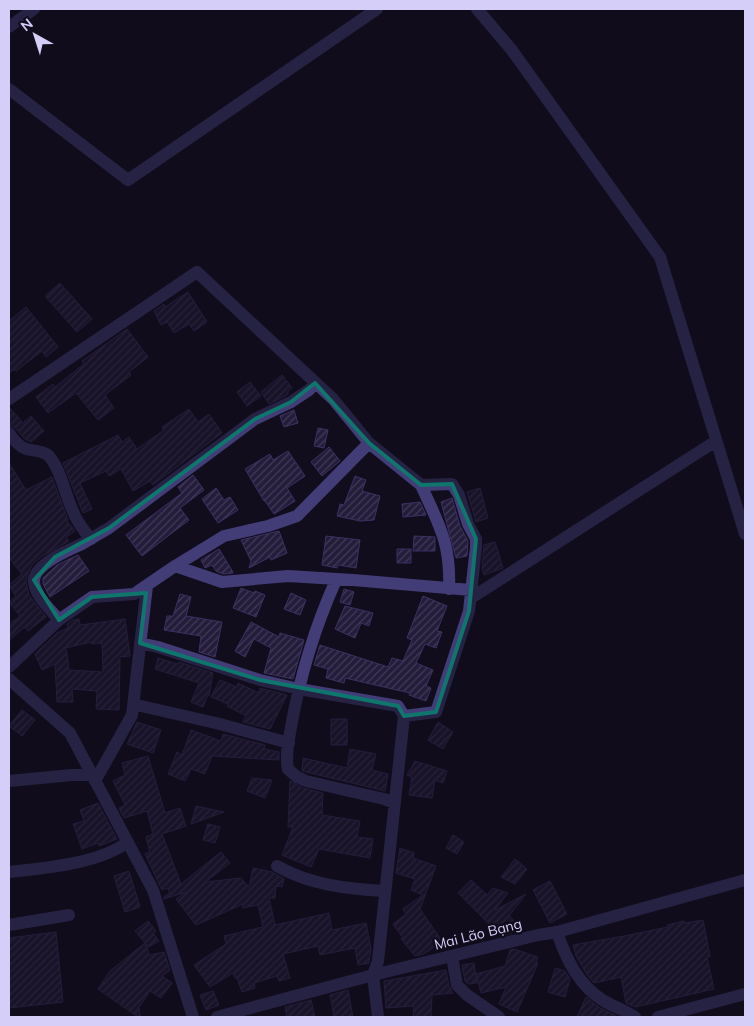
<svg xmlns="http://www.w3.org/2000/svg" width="754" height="1026" viewBox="0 0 754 1026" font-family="Mulish,sans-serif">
<defs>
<pattern id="building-hatch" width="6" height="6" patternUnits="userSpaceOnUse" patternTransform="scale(1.25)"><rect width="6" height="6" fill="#231c3a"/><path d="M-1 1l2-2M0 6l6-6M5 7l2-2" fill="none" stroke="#423c57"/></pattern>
</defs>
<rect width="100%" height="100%" fill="#110d1c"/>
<path fill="url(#building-hatch)" stroke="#3d3064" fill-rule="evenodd" d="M60,283L92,319L77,332L45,296Z
M188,292L207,322L194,331L189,324L174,333L167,322L161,325L154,311L164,304L165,307Z
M26,307L58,347L46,357L42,351L16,371L15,369L9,373V321Z
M127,329L148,357L129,372L131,375L105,395L114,408L98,420L76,393L48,413L36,397L53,384L55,387L84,364L82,361Z
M282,375L292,388L288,391V394L287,395L269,404L261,392Z
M250,382L261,396L247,406L237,392Z
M9,407L23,423L31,416L44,431L31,442L25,439L15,428L9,425Z
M189,409L198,422L209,414L222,433L153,485L150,481L133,491L121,469L109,476L106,471L80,483L92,509L83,513L63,463L118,435L122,442L129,437L137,449L164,430L162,427Z
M294,410L298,423L284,427L280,416Z
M318,428L328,430L324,448L314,446Z
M329,447L340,461L322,476L311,462Z
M288,451L305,476L287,488L295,501L274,514L265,501H264L245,469L270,454L273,460Z
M9,463L26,490L52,477L68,520L67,521L75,531L66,537L69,541L41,557L33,564L28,573L26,582L29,595L46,617L28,631L25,627L9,640V624L20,616L9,602L16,596L9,585L22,574L9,558Z
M193,475L204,490L180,508L189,520L142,556L126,535L182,493L178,487Z
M355,476L366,480L362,491L380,496L374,520L360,521L337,516L340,504L344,505Z
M216,488L224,500L230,497L238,510L218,523L202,499Z
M480,488L488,518L476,522L467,492Z
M452,498L460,526L468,541L467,556L456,558L441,502Z
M420,502L426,515L403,517L402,504Z
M279,531L287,553L271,560L270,557L249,568L251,561L241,540Z
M326,536L360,540L356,568L338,565L337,568L322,565Z
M414,536L435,537V551H413Z
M495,542L503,568L484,575L482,568L484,545Z
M219,549L233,572V573L223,574L216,571L212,565L205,568L201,560Z
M397,549H411V563H397Z
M78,555L89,571L50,597L43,584V578L57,565Z
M241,588L254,593L255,591L265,595L256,617L233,608Z
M344,589L354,592L350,605L340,602Z
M291,593L306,600L300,615L284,609Z
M180,594L191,597L186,616L222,622L215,657L199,652L201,636L164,630L167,616H173Z
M423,596L447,606L437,631L442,632L436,648L425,644L416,663L433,670L426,686L431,688L426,701L409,695L410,693L345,678L344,683L326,678L328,669L314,665L320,645L388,667L392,658L403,661L412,640L407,638Z
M345,606L373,613L369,626L361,623L355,638L335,629Z
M79,619L80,625L125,619L130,656L120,657L119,710L96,709L97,691L72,689L73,702H57L55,664L42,670L35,654L57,633L68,628L67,624L73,620ZM91,642L92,644L102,643L103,672L69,670L67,652L65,648Z
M251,622L279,637L280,633L304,640L293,679L264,673L271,648L254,639L245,657L235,651Z
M158,658L178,664L179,662L213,673L209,696L208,695L203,707L191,702L199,683L155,669Z
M220,680L237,687L238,683L259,693L260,688L287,695L270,729L243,722L246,716L227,706L228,704L211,697Z
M22,710L35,720L22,736L9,726Z
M331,719H347V745H331Z
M137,722L161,730L153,753L127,744Z
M438,722L453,732L443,749L428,740Z
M191,730L221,741L223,734L265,745L264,749L279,752V760L212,756L205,774L191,769L185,781L168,774L177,752L182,755Z
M350,749L376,754L372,770L388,774L385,791L302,771L303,758L347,768Z
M148,756L165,813L180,808L186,826L162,834L181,884L221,852L230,863L205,882L241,878L249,887L253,868L272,872L284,879L282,887L276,886L275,898H269L275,925L329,913L332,930L366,923L371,949L369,963L358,965L355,948L320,955L318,946L283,954L290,978L279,981L277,976L254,983L255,988L242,992L237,978H235L233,973L210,987L194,965L226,944L224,936L263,927L258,905L243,908V904L196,925L176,899L186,892L164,899V897L170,892L167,888L162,890L145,854L150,852L146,837L153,834L147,811L124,818L119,808L125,805L113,781L125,775L122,763Z
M415,761L447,771L443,783L435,780L432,798L409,795L412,777L407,775Z
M252,778L272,780L265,798L247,791Z
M290,781L303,788L323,793L322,815L360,821L357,837L373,839L370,858L319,849L311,867L282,855L293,827H288Z
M98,803L117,839L99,846L98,843L82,849L73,824L84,821L80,810Z
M196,806L224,812L191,824Z
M208,824L220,827L215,843L203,840Z
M453,835L464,842L457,854L446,848Z
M400,848L414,853L413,858L436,866L420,909L442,941L424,954L415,956L401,939L403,938L393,924L406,914L403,909L423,895L411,890L415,879L396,873Z
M515,859L527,869L515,884L501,877Z
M129,871L140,907L125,912L114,876Z
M471,880L487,895L493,888L508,893L495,910L526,894L509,916L520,926L515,932L501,936L458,893Z
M550,881L567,914L550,923L533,890Z
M703,920L710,956L707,957L714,989L635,1007L626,1003L621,977L594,983L587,975L576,956L573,945L624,936L668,927L667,925L684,921L685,923Z
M148,921L156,931L153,933L159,941L148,947L146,944L149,955L164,952L170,970L162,976L172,983L161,998L150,991L139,1007L140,1017H138L98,989L110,971L145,943L135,931Z
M56,932L63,1002L9,1008V938Z
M514,949L538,957L536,962L538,963L517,1012L499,1004L506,987L481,993L476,974L505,966L510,950Z
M474,963L477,983L468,984L465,981L462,965Z
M555,968L565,971L570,979L565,997L548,992Z
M446,970L449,986L453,993L432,995L431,1017H413L414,1006L386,1008L384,981Z
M348,990L353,1017H334L330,995Z
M213,991L219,1005L206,1010L200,995Z
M586,997L600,1008L619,1017H577Z
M311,1000L315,1017H287L285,1007Z"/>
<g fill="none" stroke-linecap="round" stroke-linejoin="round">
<path stroke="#423d76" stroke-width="12" d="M477,9L511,49L660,257L745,534
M9,27L34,9
M9,89L128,180L377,9
M9,399L197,272L333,399L369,443L421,485L452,484L459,495L468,524L476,539V547L469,611L436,712L404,716L378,961L373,975L378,1017
M9,433C13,439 18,446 26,449C33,451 41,450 48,455C60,467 65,494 72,509C76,520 83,530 91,539
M421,485C439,525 451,543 449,589
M175,566L222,582L288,576L353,580L471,590
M336,580C315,627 300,676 291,727C289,740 285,755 288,769L297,777L306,781L384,799L395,803
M471,598L716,441
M59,620C51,610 34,595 34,581C34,564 69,550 82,544C91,539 100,533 109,528L255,419L291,402L309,390L315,383
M140,643L158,647L260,680L299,689L398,706L404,716
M9,667L59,620L92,597L134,594L175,566L224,536L268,526L297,516L369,443
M9,679L70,733L153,890L193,1017
M133,706H141L220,724L289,743
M9,781L72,775H92
M95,781L132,715L147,586
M277,866C310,885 348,889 385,891
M9,872C45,868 98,864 128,842
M9,925L69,915
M557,932C566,959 579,986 604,1001C614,1007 625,1010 635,1017
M452,956L457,985L467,995L499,1017
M658,1017L745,994"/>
<path stroke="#423d76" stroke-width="12" d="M217,1017L373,975L538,935L557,932L745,880"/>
</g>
<path d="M0 0H754V1026H0ZM315,383L369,443L421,485L452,484L476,539L469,611L436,712L404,716L398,706L260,680L140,643L146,593L92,597L59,620L34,580L55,557L109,528L255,419L291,402Z" fill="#110d1c" fill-opacity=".55" fill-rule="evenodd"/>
<path fill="none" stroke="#0f766e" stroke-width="4" stroke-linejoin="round" d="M315,383L369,443L421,485L452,484L476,539L469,611L436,712L404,716L398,706L260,680L140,643L146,593L92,597L59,620L34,580L55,557L109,528L255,419L291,402Z"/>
<g text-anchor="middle" stroke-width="5" stroke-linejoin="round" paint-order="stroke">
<g font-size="14" fill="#d5cef9" stroke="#110d1c">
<text transform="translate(478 934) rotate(-14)" y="5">Mai Lão Bạng</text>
</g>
</g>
<rect width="754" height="1026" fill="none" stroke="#d5cef9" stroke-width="20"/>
<g transform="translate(35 35) rotate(321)" stroke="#110d1c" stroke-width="4" paint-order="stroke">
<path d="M0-4L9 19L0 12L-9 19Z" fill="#d5cef9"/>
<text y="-8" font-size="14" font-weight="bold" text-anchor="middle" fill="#d5cef9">N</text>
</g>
</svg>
